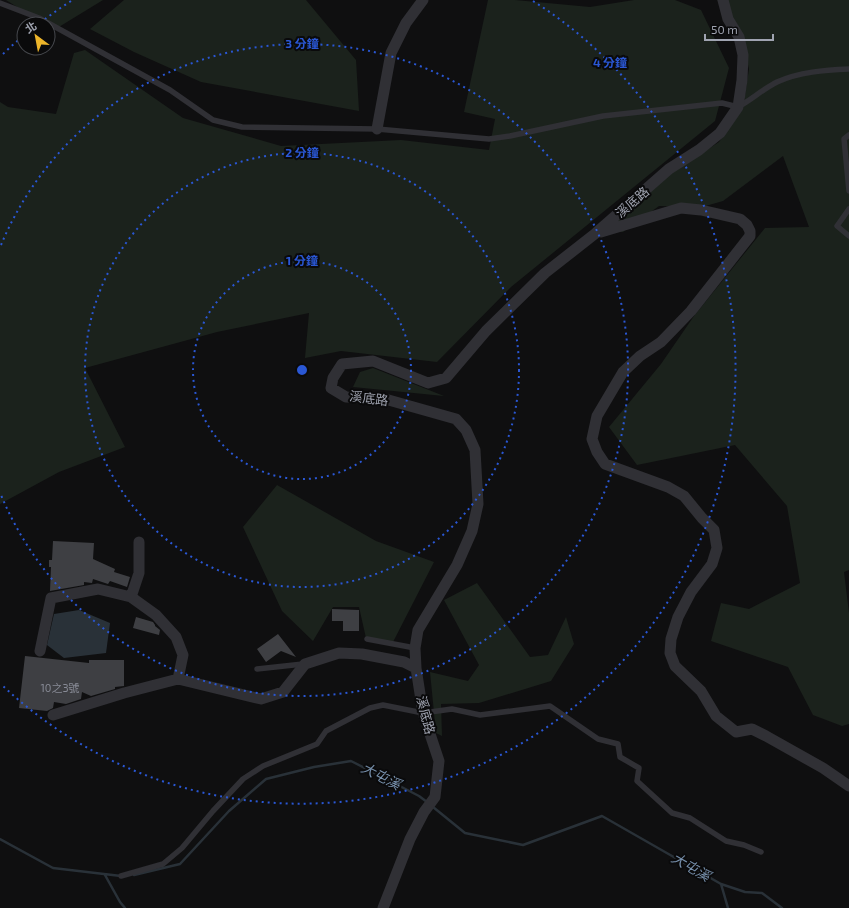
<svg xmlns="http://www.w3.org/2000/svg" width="849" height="908" viewBox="0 0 849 908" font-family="'Exo 2','Noto Sans TC',sans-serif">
<rect width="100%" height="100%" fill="#0f0f10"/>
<path fill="#1b221c" d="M6,0H103L54,30L48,26V24H44Z
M124,0H306L356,60L359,111L201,82L134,52L90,29Z
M488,0H515L590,7L634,0H675L701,10L729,68L715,121L511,287L437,362L341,351L305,358L309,313L217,332L85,368L125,447L59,472L0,504V102L8,107L56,114L74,53L85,50L183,118L281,146L401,140L489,150L495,119L464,112Z
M717,0H849V570L844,572L849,613V724L842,726L813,715L788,667L711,641L721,603L749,609L800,583L787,506L735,445L637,465L609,427L661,364L694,316L765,228L809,227L783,156L723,201L702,207L659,206L623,232L602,231L660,181L719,142L743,109L749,69L742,38Z
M373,368L444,396L353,387L360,372Z
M277,485L376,541L434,562L393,642L366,638L359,607H333L313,641L282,611L243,527Z
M477,583L530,657L548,655L566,617L574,644L551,681L479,703L441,704L442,736L436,733L430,672L468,681L479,665L444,600Z"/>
<path fill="#293138" d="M79,610L110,623L106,653L64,658L47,645L54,614Z"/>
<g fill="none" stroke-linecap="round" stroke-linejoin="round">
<path stroke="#293138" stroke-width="2.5" d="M433,807L465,833L523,845L602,816L721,884L728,908
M0,839L53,868L121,876
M105,875L120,902L125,908
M134,875L180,864L229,811L266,779L314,767L351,761L419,796L427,802
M721,884L745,892L762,893L782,908"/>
</g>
<path fill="#3e3f43" d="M53,541L94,543L93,559L115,569L114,572L130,577L127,587L110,581L108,584L93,579L92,583L84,582V585L50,591L51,567H49V560H52Z
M332,609L359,610V631H343V621H332Z
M136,617L153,622L155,625V626L160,630L159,635L133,628Z
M278,634L296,657L281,651L266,662L257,649Z
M25,656L89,663V660H124V686L115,687V689L91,696L82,692L81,699L66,704L54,702L53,708L47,711L19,708Z"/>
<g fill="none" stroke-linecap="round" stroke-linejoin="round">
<path stroke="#303035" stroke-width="5.5" d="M0,3L39,18L170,90L213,120L242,127L377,129L489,139L510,136L603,116L722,103L738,107C751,100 763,89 777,82C799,72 825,70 849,69
M849,135L844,139L849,191
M849,209L837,226L849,236
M367,639L415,648
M257,669L303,664
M121,876L163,864L182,848L213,811L243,779L263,766L317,744L326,731L370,708L383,705L423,713L452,709L480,715L550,706L598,739L618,744L620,757L639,768L637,781L672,813L690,818L726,841L744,845L761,852"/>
<path stroke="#303035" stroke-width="11" d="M377,129L391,53L406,23L423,0
M601,232L681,208L701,210L740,219L747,225L750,231V236L691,311L661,342L640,356L623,372L597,416L592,439L597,452L605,464L668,487L684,496L702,518L714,530L717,548L712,564L691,592L678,617L671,639L670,653L675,666L701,691L716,716L736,732L752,729L766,736L823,768L849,786
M131,597L139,573V542
M40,651L51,598L98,589L131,597L156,615L176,637L183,655L178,679
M53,715L124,693L178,679L261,699L283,692L305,664L339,653L362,654L404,662L416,668
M383,908L410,839L424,812L435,797L439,761L423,713L416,668L415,648L418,630L457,565L472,531L478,504L475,450L466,430L456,419L385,399L346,397L331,388L333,378L342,364L373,361L428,383L446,378L486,331L545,273L596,233L669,169L699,150L720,133L738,107L742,80L743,55L739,37L728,19L723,0"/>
</g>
<g fill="none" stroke="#2a57d4" stroke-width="2" stroke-dasharray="2 4">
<circle cx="302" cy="370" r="109"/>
<circle cx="302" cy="370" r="217"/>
<path d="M1 245A326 326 0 1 1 1 495"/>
<path d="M3 54A435 435 0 0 1 22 37M40 23A435 435 0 0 1 71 1M533 1A435 435 0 1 1 3 686"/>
</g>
<g text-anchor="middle" stroke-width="4" stroke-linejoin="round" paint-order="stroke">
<g font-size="11" fill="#888b96">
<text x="60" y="692">10之3號</text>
</g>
<g font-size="13" fill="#a0a4b1" stroke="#0a0a0b">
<text transform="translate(632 202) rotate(-41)" y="5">溪底路</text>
<text transform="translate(369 398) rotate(7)" y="5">溪底路</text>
<text transform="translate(426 715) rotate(76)" y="5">溪底路</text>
</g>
<g font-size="14" font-style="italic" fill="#7790ac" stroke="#0a0a0b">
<text transform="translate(381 776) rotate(27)" y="5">大屯溪</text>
<text transform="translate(691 867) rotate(30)" y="5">大屯溪</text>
</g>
</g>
<circle cx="302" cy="370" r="6" fill="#2a57d4" stroke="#0a0a0b" stroke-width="2"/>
<g font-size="12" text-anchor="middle" font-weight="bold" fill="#2a57d4" stroke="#0a0a0b" stroke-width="4" stroke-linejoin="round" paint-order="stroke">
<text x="302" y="48">3 分鐘</text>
<text x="610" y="67">4 分鐘</text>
<text x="302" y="157">2 分鐘</text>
<text x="302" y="265">1 分鐘</text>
</g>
<g transform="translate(36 36) rotate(328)"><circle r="19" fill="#0a0a0b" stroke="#46484d"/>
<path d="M0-3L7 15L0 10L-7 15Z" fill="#edb52a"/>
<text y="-6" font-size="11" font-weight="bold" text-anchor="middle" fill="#a0a4b1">北</text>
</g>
<path d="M705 34v6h68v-6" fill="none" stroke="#a0a4b1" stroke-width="2"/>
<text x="711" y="34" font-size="12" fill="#a0a4b1" stroke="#0a0a0b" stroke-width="3" paint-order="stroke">50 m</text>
</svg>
